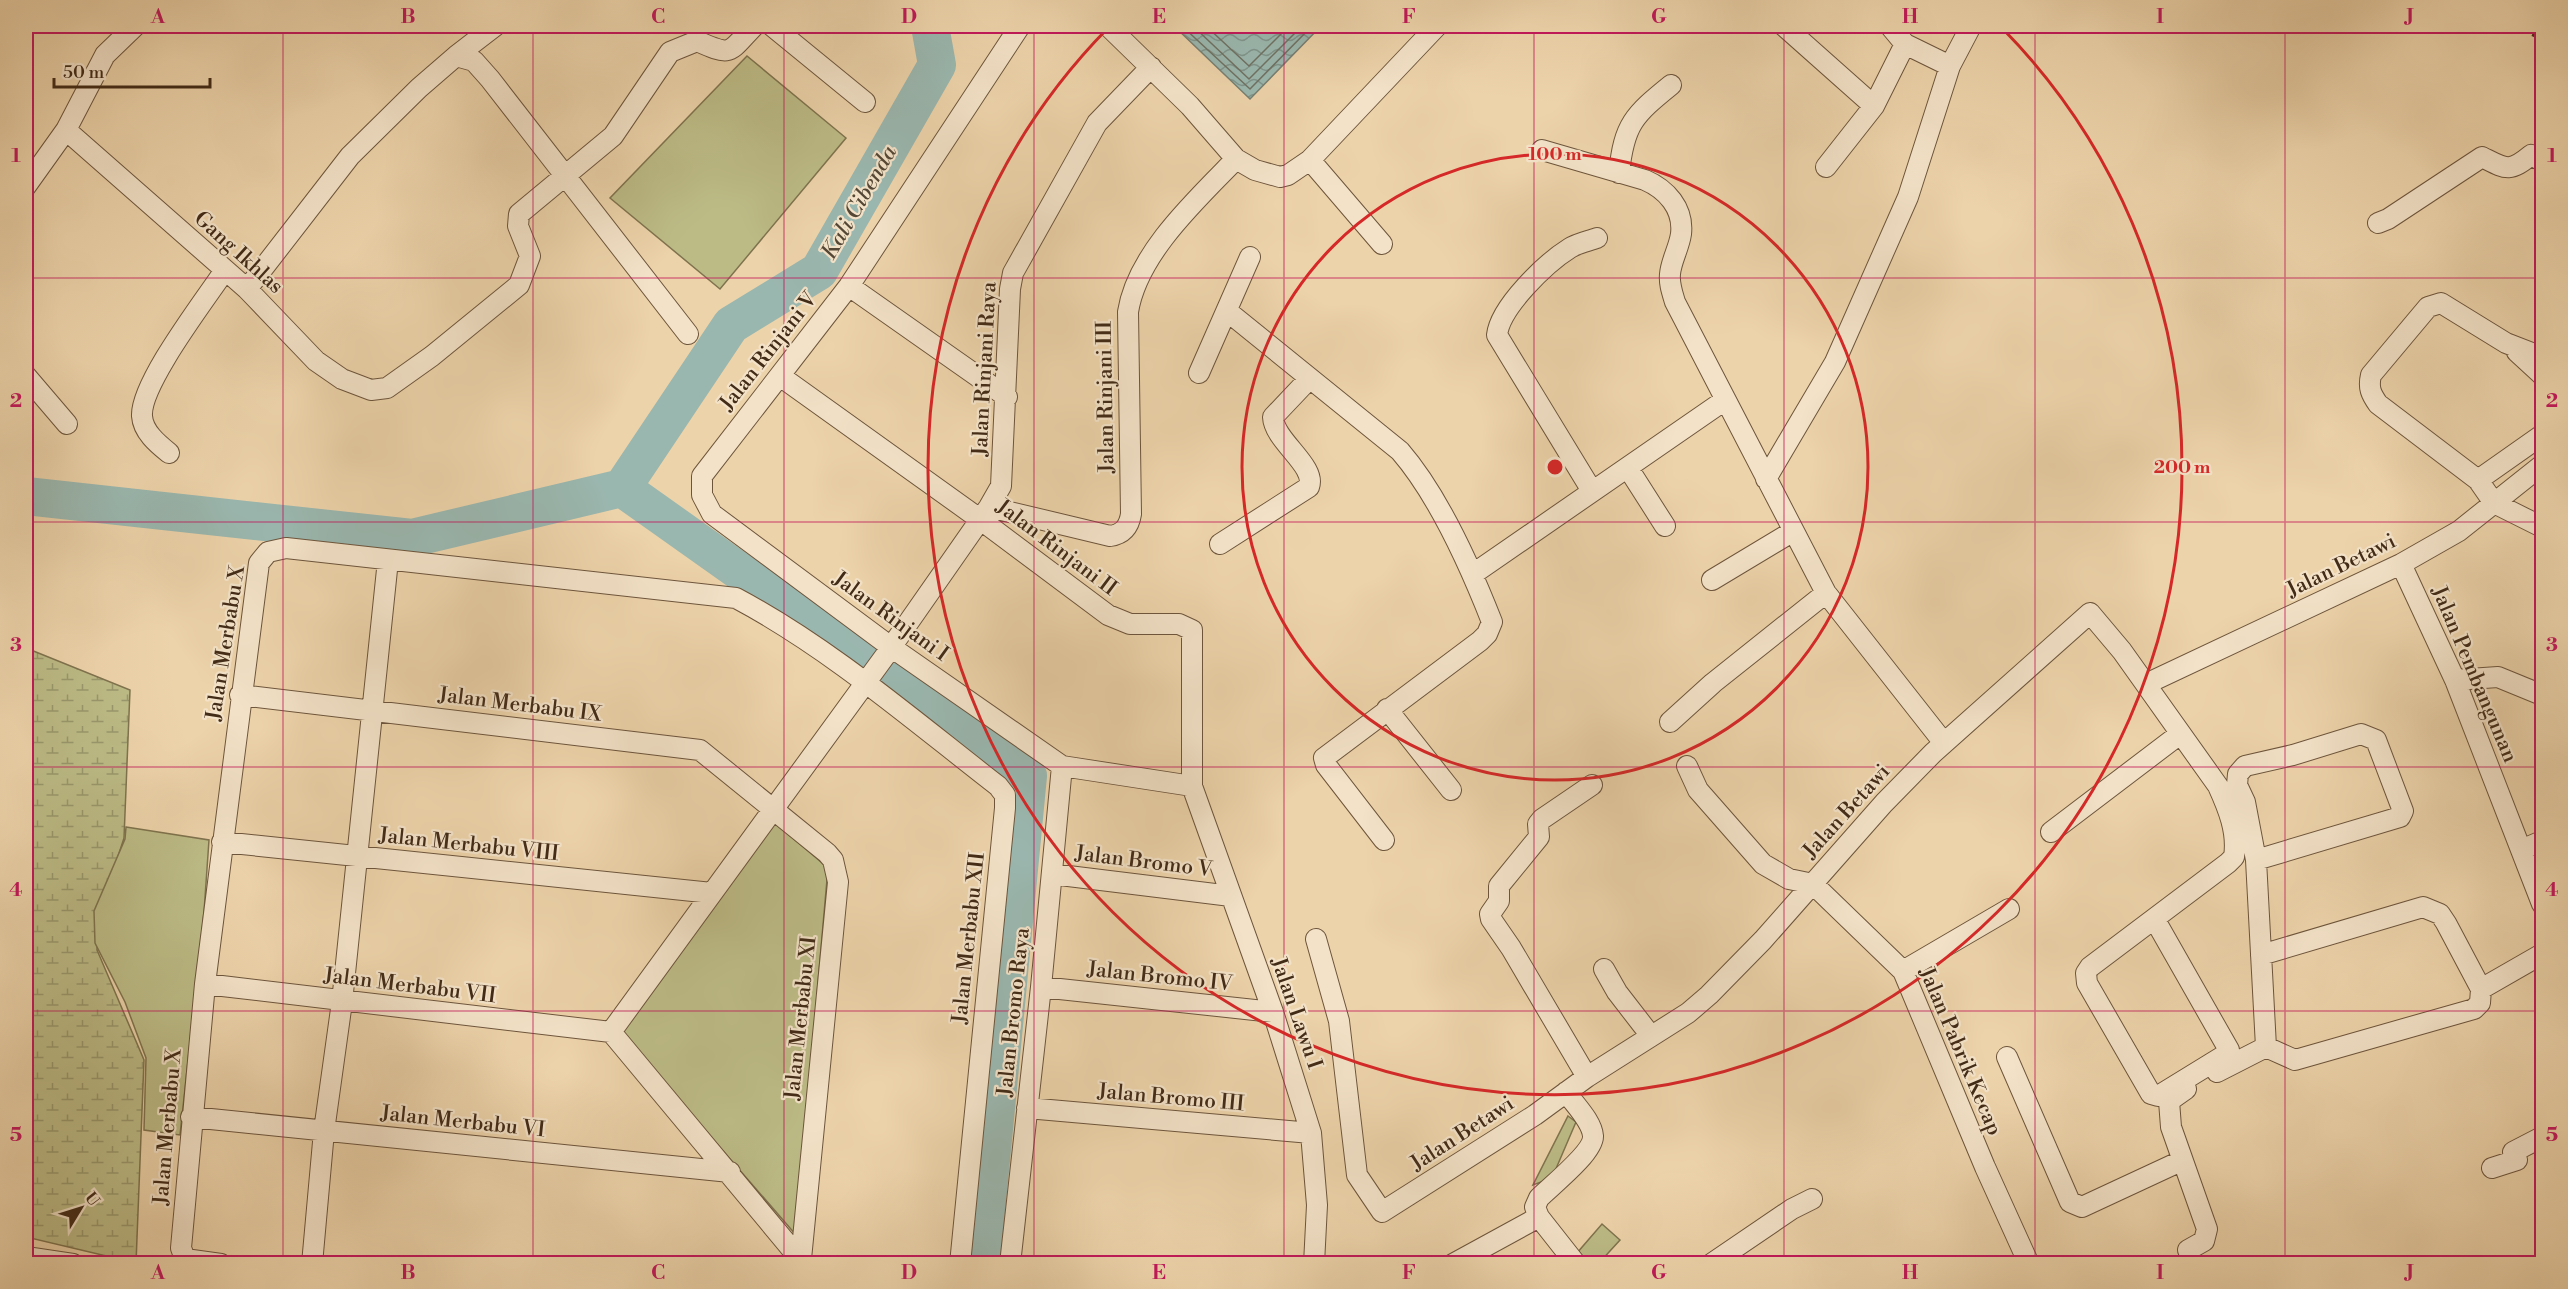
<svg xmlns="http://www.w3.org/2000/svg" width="2568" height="1289" viewBox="0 0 2568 1289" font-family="'Libre Bodoni',serif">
<defs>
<pattern id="wetland-marsh" width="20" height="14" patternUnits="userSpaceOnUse" patternTransform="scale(1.5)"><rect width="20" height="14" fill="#bcbb86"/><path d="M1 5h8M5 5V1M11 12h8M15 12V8" fill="none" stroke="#9a986d"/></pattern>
<pattern id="water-waves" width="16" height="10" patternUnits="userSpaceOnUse" patternTransform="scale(1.5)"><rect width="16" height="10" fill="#9ab7af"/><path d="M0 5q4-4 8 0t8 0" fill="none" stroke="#7f958d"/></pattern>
</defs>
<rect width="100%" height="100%" fill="#edd3aa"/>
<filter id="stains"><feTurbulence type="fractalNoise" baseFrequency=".00333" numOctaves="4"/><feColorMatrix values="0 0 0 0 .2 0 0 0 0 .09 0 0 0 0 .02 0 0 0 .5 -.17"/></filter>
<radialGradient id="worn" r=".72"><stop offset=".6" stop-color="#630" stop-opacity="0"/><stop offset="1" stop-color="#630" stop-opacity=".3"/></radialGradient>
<path fill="url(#wetland-marsh)" stroke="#7f734e" stroke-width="1.5" d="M26,648L130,690L124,838L100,912L97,950L144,1060L136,1263L26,1237Z"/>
<path fill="#bcbb86" stroke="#7f734e" stroke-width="1.5" d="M747,56L846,138L720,289L610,198Z
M774,822L828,868L796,1235L621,1033Z
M126,827L209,840L204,912L180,1135L144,1130L146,1058L125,1002L95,943L94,911L125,839Z
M1568,1116L1576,1122L1552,1178L1533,1185Z
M1602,1224L1620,1240L1599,1263H1590L1577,1253Z"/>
<path fill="url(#water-waves)" stroke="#777f72" stroke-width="1.5" d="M1174,26H1321L1250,99Z"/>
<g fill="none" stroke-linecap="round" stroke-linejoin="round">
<path stroke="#6e7163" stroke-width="1.5" d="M1182,26L1250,89L1312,26
M1193,26L1249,79L1302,26
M1206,26L1249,66L1289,26"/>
<path stroke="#9ab7af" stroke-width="38" d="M622,488L731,325L819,271L937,65L930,26
M26,496L412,538L622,488L1028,776L981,1264"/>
<defs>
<path id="minor" d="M772,26L865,102
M1020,26L849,286L702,476V495L712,514L891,647L1062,766L1192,786
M1108,26L1190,106L1236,159L1255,170L1280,177L1288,175L1310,160L1437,26
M1784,26L1874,106
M1890,26L1905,44L1950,66
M456,56L495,26
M66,130L247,289L316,361L342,379L371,390L387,388L432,356L519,285L530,256L518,226L519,214L613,136L670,52L697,41C733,57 728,53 754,26
M1542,150L1645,180C1666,189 1684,208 1681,234C1679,248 1671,261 1670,274C1669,284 1672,292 1675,302L1826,593L1944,743
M1310,160L1382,244
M1826,167L1874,106L1905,44
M1619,173C1624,124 1634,115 1671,85
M26,186L66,130L105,55L135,26
M2378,223L2388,219L2482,157C2506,169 2509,173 2531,155L2542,161
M849,286L1007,397
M247,289L350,156L419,88L456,56L474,61L490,79L688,334
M1227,311L1400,451C1439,496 1470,566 1492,622L1487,634L1480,641L1324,758L1326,765L1384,840
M2517,352L2542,375
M2542,357L2506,343L2441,303L2428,307L2371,375C2368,388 2371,394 2378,404L2478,480L2494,503L2542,527
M1199,373L1250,257
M26,376L67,424
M780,376L981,520L1108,615L1130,624H1179L1192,630V786L1273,1012L1311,1133L1317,1205L1314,1264
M169,453C158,444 143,432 142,416C140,384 205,300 225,270
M1628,468L1665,526
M1766,479L1835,362L1908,197L1950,66L1971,26
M2478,480L2542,435
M1592,491L1497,335C1500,307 1546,263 1570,248C1578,243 1589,241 1597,238
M989,507L1110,536C1123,534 1129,527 1131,514L1128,312C1137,254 1196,200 1236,159
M1220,544L1309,487C1317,466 1274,441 1273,417L1309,379
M2401,564L2455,680L2542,904
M1473,574L1725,400
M1712,580L1792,532
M2455,680L2498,677L2542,695
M2146,684L2401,564L2459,531L2542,465
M240,695L700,750L827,853L833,860L838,882L801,1259
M1387,709L1451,790
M1670,722L1713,683L1826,593
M1687,766L1698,790L1763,864L1789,879L1813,884L1903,971L1985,1167L2029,1264
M2051,832L2180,734
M222,842L712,893
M2521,850L2542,841
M2256,860L2400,817L2403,811L2376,740L2361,734L2293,755L2245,766L2238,774L2237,785L2245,802L2256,860L2266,1047
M1052,874L1231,896
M1316,939L1339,1021L1357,1175L1382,1212L1535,1115L1587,1077L1688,1013L1709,995L1763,940L1884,803L1933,753L2090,613L2122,651L2218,786C2228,808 2238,832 2234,857L2228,863L2090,967L2086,973L2087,983L2151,1094L2158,1096L2228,1053L2229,1050L2155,920
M2261,955L2423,907L2440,914L2446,923L2481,989
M1604,969L1617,992L1651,1036
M1903,971L2009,909
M205,984L611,1032
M1041,987L1273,1012
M611,1032L885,656L989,507L1001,486L1010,289L1013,273L1097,123L1151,67
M611,1032L804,1264
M2266,1047L2295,1060L2474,1009L2480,1003L2481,989L2542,954
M2007,1057L2070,1202L2082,1207L2181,1161
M2217,1072L2266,1047
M1587,1077L1511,948L1491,919L1490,914L1499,901V886L1539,837L1538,824L1542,819L1592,785
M2186,1089L2169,1101L2171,1127L2207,1229L2204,1241L2188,1250
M1566,1092C1574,1104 1592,1121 1593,1136C1594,1152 1551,1186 1539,1198L1535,1207L1539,1217L1576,1264
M1027,1108L1311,1133
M191,1117L730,1172
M2492,1168L2517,1160L2513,1152L2542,1137
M26,1257L73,1264
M221,1264L185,1259L181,1248L205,984L259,563L268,552L286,548L736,598C830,648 914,721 998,786L1005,795V808L960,1264
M312,1264L324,1131L342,1002L388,560
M1010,1264L1041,987L1062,766
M1453,1264L1539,1217
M1711,1264L1792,1209L1812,1199"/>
</defs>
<use href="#minor" stroke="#6d553c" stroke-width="22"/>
<use href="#minor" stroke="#f3e2c8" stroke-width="20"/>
<path stroke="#422b17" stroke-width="4.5" stroke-dasharray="10 10" stroke-linecap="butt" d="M2514,26L2542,38"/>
</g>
<path fill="none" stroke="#c2185b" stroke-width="1.5" stroke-opacity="0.55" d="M283,26V1264M533,26V1264M784,26V1264M1034,26V1264M1284,26V1264M1534,26V1264M1784,26V1264M2035,26V1264M2285,26V1264M26,278H2542M26,522H2542M26,767H2542M26,1011H2542"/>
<g fill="none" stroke="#d62828" stroke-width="3">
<circle cx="1555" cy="467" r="313"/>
<path d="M2002 28A627 627 0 1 1 1108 28"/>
</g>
<g text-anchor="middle" stroke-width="4.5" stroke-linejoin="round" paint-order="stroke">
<g font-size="21" fill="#422b17" stroke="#f3e2c8">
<text transform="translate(239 252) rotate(42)" y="7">Gang Ikhlas</text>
<text transform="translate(768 351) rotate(-52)" y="7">Jalan Rinjani V</text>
<text transform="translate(984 369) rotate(-87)" y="7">Jalan Rinjani Raya</text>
<text transform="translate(1105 397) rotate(-91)" y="7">Jalan Rinjani III</text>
<text transform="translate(1057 547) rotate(37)" y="7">Jalan Rinjani II</text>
<text transform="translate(2341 565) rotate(-26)" y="7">Jalan Betawi</text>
<text transform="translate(891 616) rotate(36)" y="7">Jalan Rinjani I</text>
<text transform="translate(225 643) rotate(-81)" y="7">Jalan Merbabu X</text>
<text transform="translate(2475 674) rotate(67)" y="7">Jalan Pembangunan</text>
<text transform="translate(520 704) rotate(7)" y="7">Jalan Merbabu IX</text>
<text transform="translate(1846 811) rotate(-48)" y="7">Jalan Betawi</text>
<text transform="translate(469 844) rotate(6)" y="7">Jalan Merbabu VIII</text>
<text transform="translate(1144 861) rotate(7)" y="7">Jalan Bromo V</text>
<text transform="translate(968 938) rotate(-84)" y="7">Jalan Merbabu XII</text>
<text transform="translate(1160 976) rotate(6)" y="7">Jalan Bromo IV</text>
<text transform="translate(410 985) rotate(7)" y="7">Jalan Merbabu VII</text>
<text transform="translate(1013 1012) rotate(-84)" y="7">Jalan Bromo Raya</text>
<text transform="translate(1297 1013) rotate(71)" y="7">Jalan Lawu I</text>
<text transform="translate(800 1018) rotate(-84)" y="7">Jalan Merbabu XI</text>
<text transform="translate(1961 1051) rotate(67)" y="7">Jalan Pabrik Kecap</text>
<text transform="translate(1171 1097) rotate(5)" y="7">Jalan Bromo III</text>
<text transform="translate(463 1121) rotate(6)" y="7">Jalan Merbabu VI</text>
<text transform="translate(167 1127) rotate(-85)" y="7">Jalan Merbabu X</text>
<text transform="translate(1462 1133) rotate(-33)" y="7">Jalan Betawi</text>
</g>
<g font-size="22" font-style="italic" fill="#544735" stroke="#f3e2c8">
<text transform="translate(858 202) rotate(-60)" y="8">Kali Cibenda</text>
</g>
</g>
<circle cx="1555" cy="467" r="9" fill="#d62828" stroke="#f3e2c8" stroke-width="3"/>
<g font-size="18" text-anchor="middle" font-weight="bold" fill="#d62828" stroke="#f3e2c8" stroke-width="4.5" stroke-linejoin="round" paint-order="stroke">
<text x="1555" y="160">100 m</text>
<text x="2182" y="473">200 m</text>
</g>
<rect width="2568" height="1289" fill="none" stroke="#edd3aa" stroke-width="66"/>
<g transform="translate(81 1208) rotate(52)" stroke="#f3e2c8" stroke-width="4.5" paint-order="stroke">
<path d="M0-4.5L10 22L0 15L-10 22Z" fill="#422b17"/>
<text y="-9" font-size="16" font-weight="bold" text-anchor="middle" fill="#422b17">U</text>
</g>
<path d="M54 78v9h156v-9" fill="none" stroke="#422b17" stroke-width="3"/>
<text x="63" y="78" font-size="18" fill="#422b17" stroke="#f3e2c8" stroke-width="4.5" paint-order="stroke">50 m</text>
<rect x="33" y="33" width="2502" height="1223" fill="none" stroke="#c2185b" stroke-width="2"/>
<g font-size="20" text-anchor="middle" font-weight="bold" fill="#c2185b">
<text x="158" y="23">A</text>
<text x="408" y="23">B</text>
<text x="658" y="23">C</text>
<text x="909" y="23">D</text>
<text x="1159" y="23">E</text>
<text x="1409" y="23">F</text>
<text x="1659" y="23">G</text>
<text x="1910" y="23">H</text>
<text x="2160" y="23">I</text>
<text x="2410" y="23">J</text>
<text x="16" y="162">1</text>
<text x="2552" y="162">1</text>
<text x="16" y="407">2</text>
<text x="2552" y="407">2</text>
<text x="16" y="651">3</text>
<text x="2552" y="651">3</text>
<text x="16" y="896">4</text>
<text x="2552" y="896">4</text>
<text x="16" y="1141">5</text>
<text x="2552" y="1141">5</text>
<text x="158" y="1279">A</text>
<text x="408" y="1279">B</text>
<text x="658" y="1279">C</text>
<text x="909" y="1279">D</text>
<text x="1159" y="1279">E</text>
<text x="1409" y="1279">F</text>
<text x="1659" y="1279">G</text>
<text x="1910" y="1279">H</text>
<text x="2160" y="1279">I</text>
<text x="2410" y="1279">J</text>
</g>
<rect width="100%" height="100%" filter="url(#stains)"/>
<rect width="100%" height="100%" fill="url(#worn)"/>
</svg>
